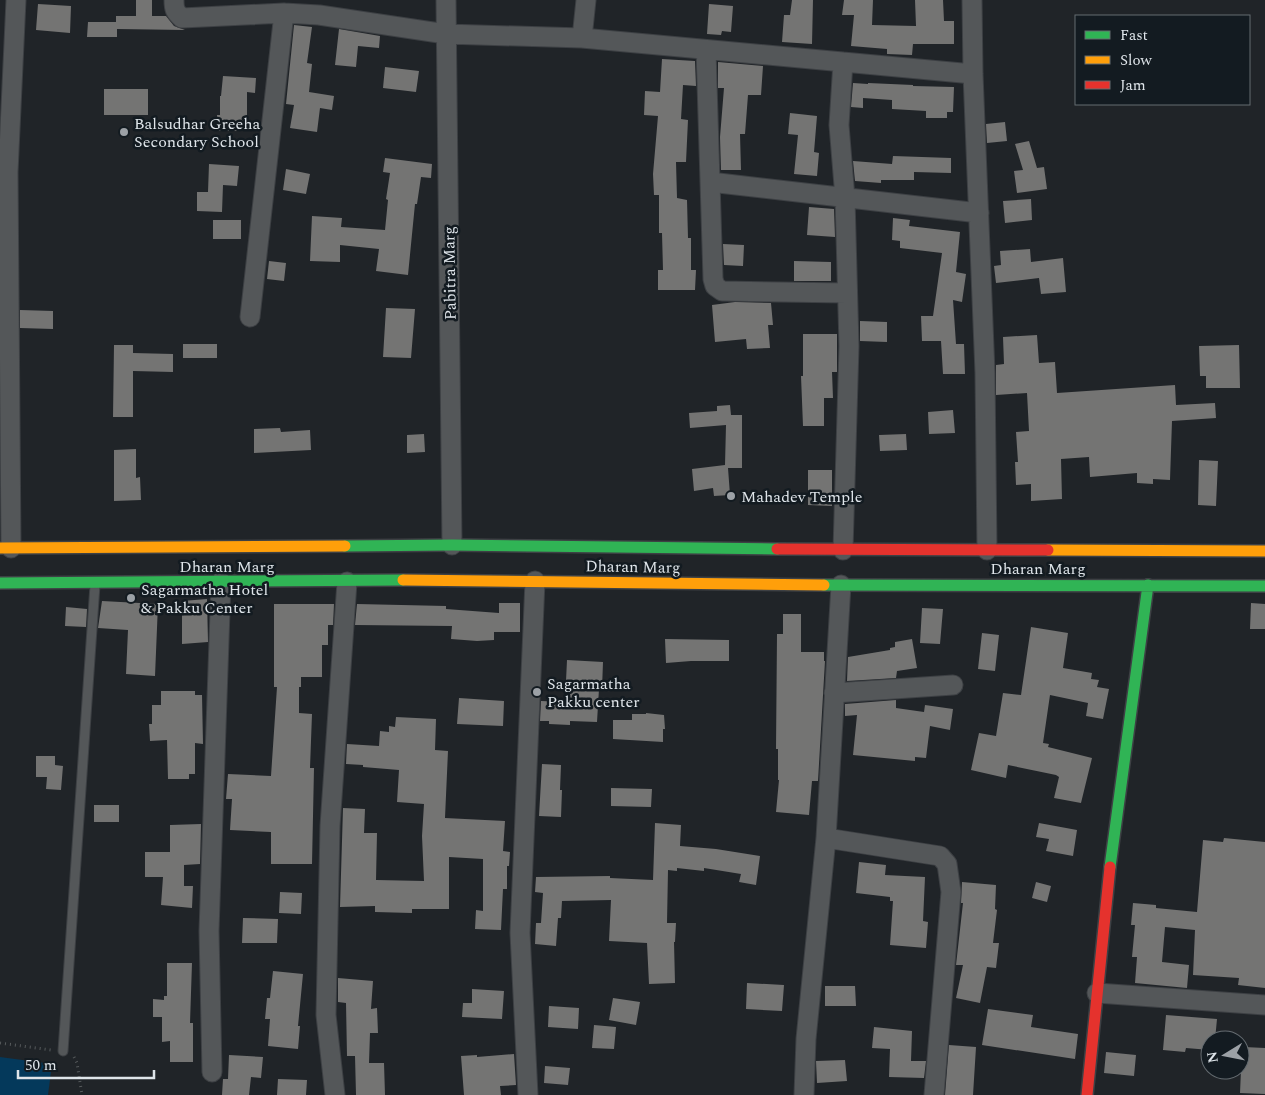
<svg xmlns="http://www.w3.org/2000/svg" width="1265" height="1095" viewBox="0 0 1265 1095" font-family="Spectral,serif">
<rect width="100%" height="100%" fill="#202428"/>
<path fill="#04395b" d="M0,1057L52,1064L48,1095H0Z"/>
<path fill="#747473" d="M136,0H152V16H166L174,26L185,30L117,29V37H87L88,22H116V16H136Z
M792,0H813L812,44L782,42L784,15H790Z
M844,0H873L872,25L916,26L915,0H943L944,21H954V44H913L912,55L887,54V49L851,46L854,15H842Z
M38,4L71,6L70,33L36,30Z
M709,4L733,6L731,32L722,31L721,35L707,34Z
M294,25L312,27L307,63L312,64L309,92L334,96L332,110L320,108L317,132L290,128L294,105L286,104Z
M339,29L380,36L379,48L358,46L356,67L335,65Z
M662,59L695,61L696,86L683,85L681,119L688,120L686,162H676L677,198L687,200L688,238H691V270H696L695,290H658V270H663L662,233H659V195H654L653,174L658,116L644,115L645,91L660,92Z
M718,62L763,66L761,95H748L745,134H740L741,170H721L720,137L724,88H718Z
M385,67L419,71L416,92L383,88Z
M223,76L256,78L255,93L247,92V131H217V115H220V96H221Z
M853,83L868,84V83L913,85V86L954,87L953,112H947V118H926V111L892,109V100L863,98V108L851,107Z
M104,89H148V115H104Z
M790,113L817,116L814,152L819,153L817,176L794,174L798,135L788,134Z
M1005,122L1007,141L987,143L986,124Z
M1029,141L1037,168L1044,167L1047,189L1017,193L1014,171L1023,170L1015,144Z
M893,156L951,158V173L914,172V180H881V183L855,181L853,161L892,164Z
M385,158L432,164L431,178L421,177L417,204H415L408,275L376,271L379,249L340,245V262L310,261L312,216L342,218L341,227L385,230L388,200L386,199L390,173L383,172Z
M209,164L239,166L237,186L223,185L222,212L197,211V192H208Z
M286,169L310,174L306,194L283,190Z
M1031,199L1032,220L1005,223L1003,201Z
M809,207L834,209L835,237L807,235Z
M893,218L910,220L909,226L960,232L956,272L966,274L962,302L953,300L956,344H964L965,374H943L941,341H922L921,316H933L942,253L900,248V241L892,240Z
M213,220H241V239H213Z
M723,244L744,245L743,266L724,265Z
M1030,249L1031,262L1063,258L1066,292L1041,294L1039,278L996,283L994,266L1001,265L1000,251Z
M269,261L286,263L284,281L267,279Z
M794,261L831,262V281H794Z
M735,302L771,303L773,325H768L770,348L747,349L746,339L715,342L712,305Z
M386,308L415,309L411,358L383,357Z
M20,310L53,311V329L20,328Z
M860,321L887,322V342L860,341Z
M803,334H837V372H832L833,398H824V426H803L801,376H803Z
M1037,335L1039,363L1055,362L1057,393L1175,385L1176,405L1215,403L1216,418L1172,421L1170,480L1153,479V484L1137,483V473L1090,477L1089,457L1061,459L1062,499L1031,501V484L1016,485L1015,462H1018L1016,432L1029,431L1027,393L996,395V365L1004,364L1003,337Z
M183,344H217V358H183Z
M114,345H133V353L173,354V372L133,371V417H113Z
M1239,345L1240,388H1206V376H1200L1199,346Z
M730,405L731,415H742V468H728L730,495L714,496L713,488L694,491L692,469L725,465L726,425L690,428L689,413L717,411V406Z
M953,410L955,433L929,434L928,412Z
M280,428L281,432L310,430L311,450L254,453V429Z
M424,434L425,452L407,453V435Z
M906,434L907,450L880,451L879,435Z
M136,449V478L140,477L141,500L114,501V450Z
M1199,460L1218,461L1216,506L1198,505Z
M808,470H832V506L808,505Z
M207,599L208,642L182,644V601Z
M102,601L158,604L155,676L126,674L128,630L98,628Z
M499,603H520V632H494V640L477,641L451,639L452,626L355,625L357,604L446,606V609L499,613Z
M1251,603L1265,604V629H1250Z
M274,604H334L333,625H328V645H322V677H301V687H299V713L312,714L310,768H314L312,864H271V832L230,830L232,799H226L228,774L271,776L277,687H274Z
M66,607L87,609L86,627L65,626Z
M922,608L943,609L940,644L920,643Z
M783,614H801V652H824V661H825L818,781H812L809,815L776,812L779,780H778V749H776L777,634H783Z
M1031,627L1068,633L1063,668L1092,673L1091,679L1099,680L1097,687L1109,689L1103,719L1086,716L1088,703L1050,695L1043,743L1049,744L1048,747L1092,758L1081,803L1054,798L1059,777L1056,775L1008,765L1006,778L971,770L979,733L996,736L1003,693L1021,695Z
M982,633L999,635L995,671L978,669Z
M665,639L729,640V661H691L666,663Z
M912,639L917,668L897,671L896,678L847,681L848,657L890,650V648L895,647V642Z
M567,660L603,662L602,689H599L597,722L570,721V725L549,724V721H540L541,701L565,702Z
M161,691H195V695H202L203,744L195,743V774H189V779H168L167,740L150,741L149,724H152V705H161Z
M459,698L504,701L503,726L457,724Z
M896,700V708L924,712L925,705L953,709L950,730L930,726L926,758L915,757V761L853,755L857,715L845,716V704Z
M646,713L664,715L665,729H663V742L613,739V720H632V714H646Z
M396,717L436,719L435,750L448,751L445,818L505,821L503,851L510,852L509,866H507V889H503L501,930L475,929L476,910L483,911V859L449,857V909H412V913L375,912V906L340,907L343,808L365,809L364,833H377L376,880L424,881L422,836L424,804L397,802L399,770L363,767V765L346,764L347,744L379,746L380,731L389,732V726L395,727Z
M36,756H55V765L63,766L61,790L46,789L47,777H36Z
M542,764L561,765L560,790H562L561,817L539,816Z
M611,788L652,789L651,807L611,806Z
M94,805H119V822H94Z
M655,823L681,825L680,846L716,849L760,856L756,885L739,882L741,874L704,868V871L677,868V871L668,870L667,923H676L675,942H674L675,983L649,984L647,943L609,941L611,900L562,901L561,918H558L556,946L535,944L536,923H541L543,893L535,892L536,877L610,876V878L653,880Z
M1039,823L1077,830L1073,856L1046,851L1049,839L1036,837Z
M201,824L200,864L184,865V886H193L192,908L161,905L163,877H145V852H170V825Z
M1224,838L1265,842V988L1238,985L1239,978L1193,975L1195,930L1165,927L1162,962L1189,965L1187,988L1135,983L1137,957H1132L1135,925H1131L1133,903L1156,905V908L1197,912L1203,840L1223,842Z
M859,862L886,865L885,875L925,877L923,921L928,922L926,948L890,945L893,901H890V897L856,893Z
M962,882L996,885L995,909L997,910L993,943H999L996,968L987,967L980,1003L956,998L963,965H956L963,903H961Z
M1036,882L1051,886L1047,902L1032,898Z
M280,892L302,893L301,914L279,913Z
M243,918L278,919L277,943H242Z
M167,963H192L190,1023H193V1062H170V1041L162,1042V1017H153V999L164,1000V996H167Z
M273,971L303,974L298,1026H300L298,1049L268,1046L270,1019H265L267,998H270Z
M338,978L373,981L371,1009L377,1008L378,1033H370L369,1063H384L385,1095H356L355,1056H347L346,1003L338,1002Z
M747,983L784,985L782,1011L746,1009Z
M825,986H855L856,1006H825Z
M472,989L504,991L502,1019L462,1017L463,1003H472Z
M613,998L640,1002L636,1025L609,1020Z
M549,1006L579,1008L578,1029L548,1027Z
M988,1009L1033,1015L1031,1027L1078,1034L1075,1059L982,1045Z
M1166,1015L1217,1019L1215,1040H1210V1050L1186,1048L1185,1052L1163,1050Z
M594,1025L616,1027L614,1049L592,1048Z
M874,1027L912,1031L911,1061H926L924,1078L889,1077L890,1049L872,1048Z
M949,1045L976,1047L973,1095H945Z
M1244,1047L1265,1048V1094L1240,1093L1241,1070H1243Z
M1106,1052L1136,1055L1134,1076L1104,1073Z
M514,1054L516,1085L500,1086L501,1095H464L461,1056L477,1055V1057Z
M229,1055L263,1057L261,1078L251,1077L249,1095H222L223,1079H228Z
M845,1060L847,1081L817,1083L816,1061Z
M545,1066L570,1068L568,1085L544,1083Z
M278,1079L307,1080L306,1095H277Z"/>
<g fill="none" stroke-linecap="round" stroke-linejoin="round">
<defs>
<path id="lane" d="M63,1051L95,585"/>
<path id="street" d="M174,0C174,9 175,12 182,18L284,13L319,15L446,34L582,38L973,74
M446,0L452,545
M972,0L973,74L985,373L987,550
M582,38L586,0
M706,50L713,279L715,286L722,291L847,293
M843,62L839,125L845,198L849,346L843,550
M710,182L979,213
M250,317L284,13
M11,548L8,172L16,0
M834,693L953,685
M826,838L940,856L947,864L951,892L934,1095
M1097,993L1265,1005
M212,1072L209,931L221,582
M335,1095L326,1015L330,826L347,582
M528,1095L520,933L535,581
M804,1095L806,1039L826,838L841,585"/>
<path id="fast" d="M345,546L452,545L777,549
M0,583L403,580
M824,585L1265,586
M1110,867L1148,585"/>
<path id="slow" d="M0,548L345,546
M1048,550L1265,551
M403,580L824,585"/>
<path id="jam" d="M777,549L1048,550
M1087,1095L1110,867"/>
</defs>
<use href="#lane" stroke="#3d4044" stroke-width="11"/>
<use href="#street" stroke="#3d4044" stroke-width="21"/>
<use href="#fast" stroke="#3d4044" stroke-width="14"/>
<use href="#slow" stroke="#3d4044" stroke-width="14"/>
<use href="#jam" stroke="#3d4044" stroke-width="14"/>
<path stroke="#565a5c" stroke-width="3" stroke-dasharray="1 4" stroke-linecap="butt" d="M0,1043L51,1050
M74,1057L77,1063L82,1095"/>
<use href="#lane" stroke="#545759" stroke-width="9"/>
<use href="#street" stroke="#545759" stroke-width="19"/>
<use href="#fast" stroke="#30b455" stroke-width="11"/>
<use href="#slow" stroke="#ff9f0a" stroke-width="11"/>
<use href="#jam" stroke="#e5322d" stroke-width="11"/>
</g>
<g fill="#9ca1a6" stroke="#131b21" stroke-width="2">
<circle cx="124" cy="132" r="5"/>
<circle cx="731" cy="496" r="5"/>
<circle cx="131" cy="598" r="5"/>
<circle cx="537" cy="692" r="5"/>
</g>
<g text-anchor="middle" stroke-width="5" stroke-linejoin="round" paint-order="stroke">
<g font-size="16" fill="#dfe5ea" stroke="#131b21" text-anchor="start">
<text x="134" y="129">Balsudhar Greeha<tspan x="134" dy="18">Secondary School</tspan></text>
<text x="741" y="502">Mahadev Temple</text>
<text x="141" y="595">Sagarmatha Hotel<tspan x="141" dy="18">&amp; Pakku Center</tspan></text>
<text x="547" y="689">Sagarmatha<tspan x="547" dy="18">Pakku center</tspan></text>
</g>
<g font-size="16" fill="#dfe5ea" stroke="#131b21">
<text transform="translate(449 273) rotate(-91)" y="6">Pabitra Marg</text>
<text x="227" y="572">Dharan Marg</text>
<text transform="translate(633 566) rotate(1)" y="6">Dharan Marg</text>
<text x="1038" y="574">Dharan Marg</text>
</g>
</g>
<rect x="1075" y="15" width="175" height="90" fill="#131b21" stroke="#656c71"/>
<rect x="1085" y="31" width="25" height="8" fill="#30b455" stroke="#656c71"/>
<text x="1120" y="40" font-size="15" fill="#dfe5ea">Fast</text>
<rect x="1085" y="56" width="25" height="8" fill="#ff9f0a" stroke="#656c71"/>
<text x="1120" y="65" font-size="15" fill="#dfe5ea">Slow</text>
<rect x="1085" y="81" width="25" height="8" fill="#e5322d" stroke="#656c71"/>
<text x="1120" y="90" font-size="15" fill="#dfe5ea">Jam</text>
<g transform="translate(1225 1055) rotate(260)"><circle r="24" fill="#131b21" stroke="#656c71"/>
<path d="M0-4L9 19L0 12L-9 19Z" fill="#9ca1a6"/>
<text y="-8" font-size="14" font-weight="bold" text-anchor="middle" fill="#dfe5ea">N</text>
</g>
<path d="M18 1070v8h136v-8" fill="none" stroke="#dfe5ea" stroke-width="2.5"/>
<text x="25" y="1070" font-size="15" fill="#dfe5ea" stroke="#131b21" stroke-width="4" paint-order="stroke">50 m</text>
</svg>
